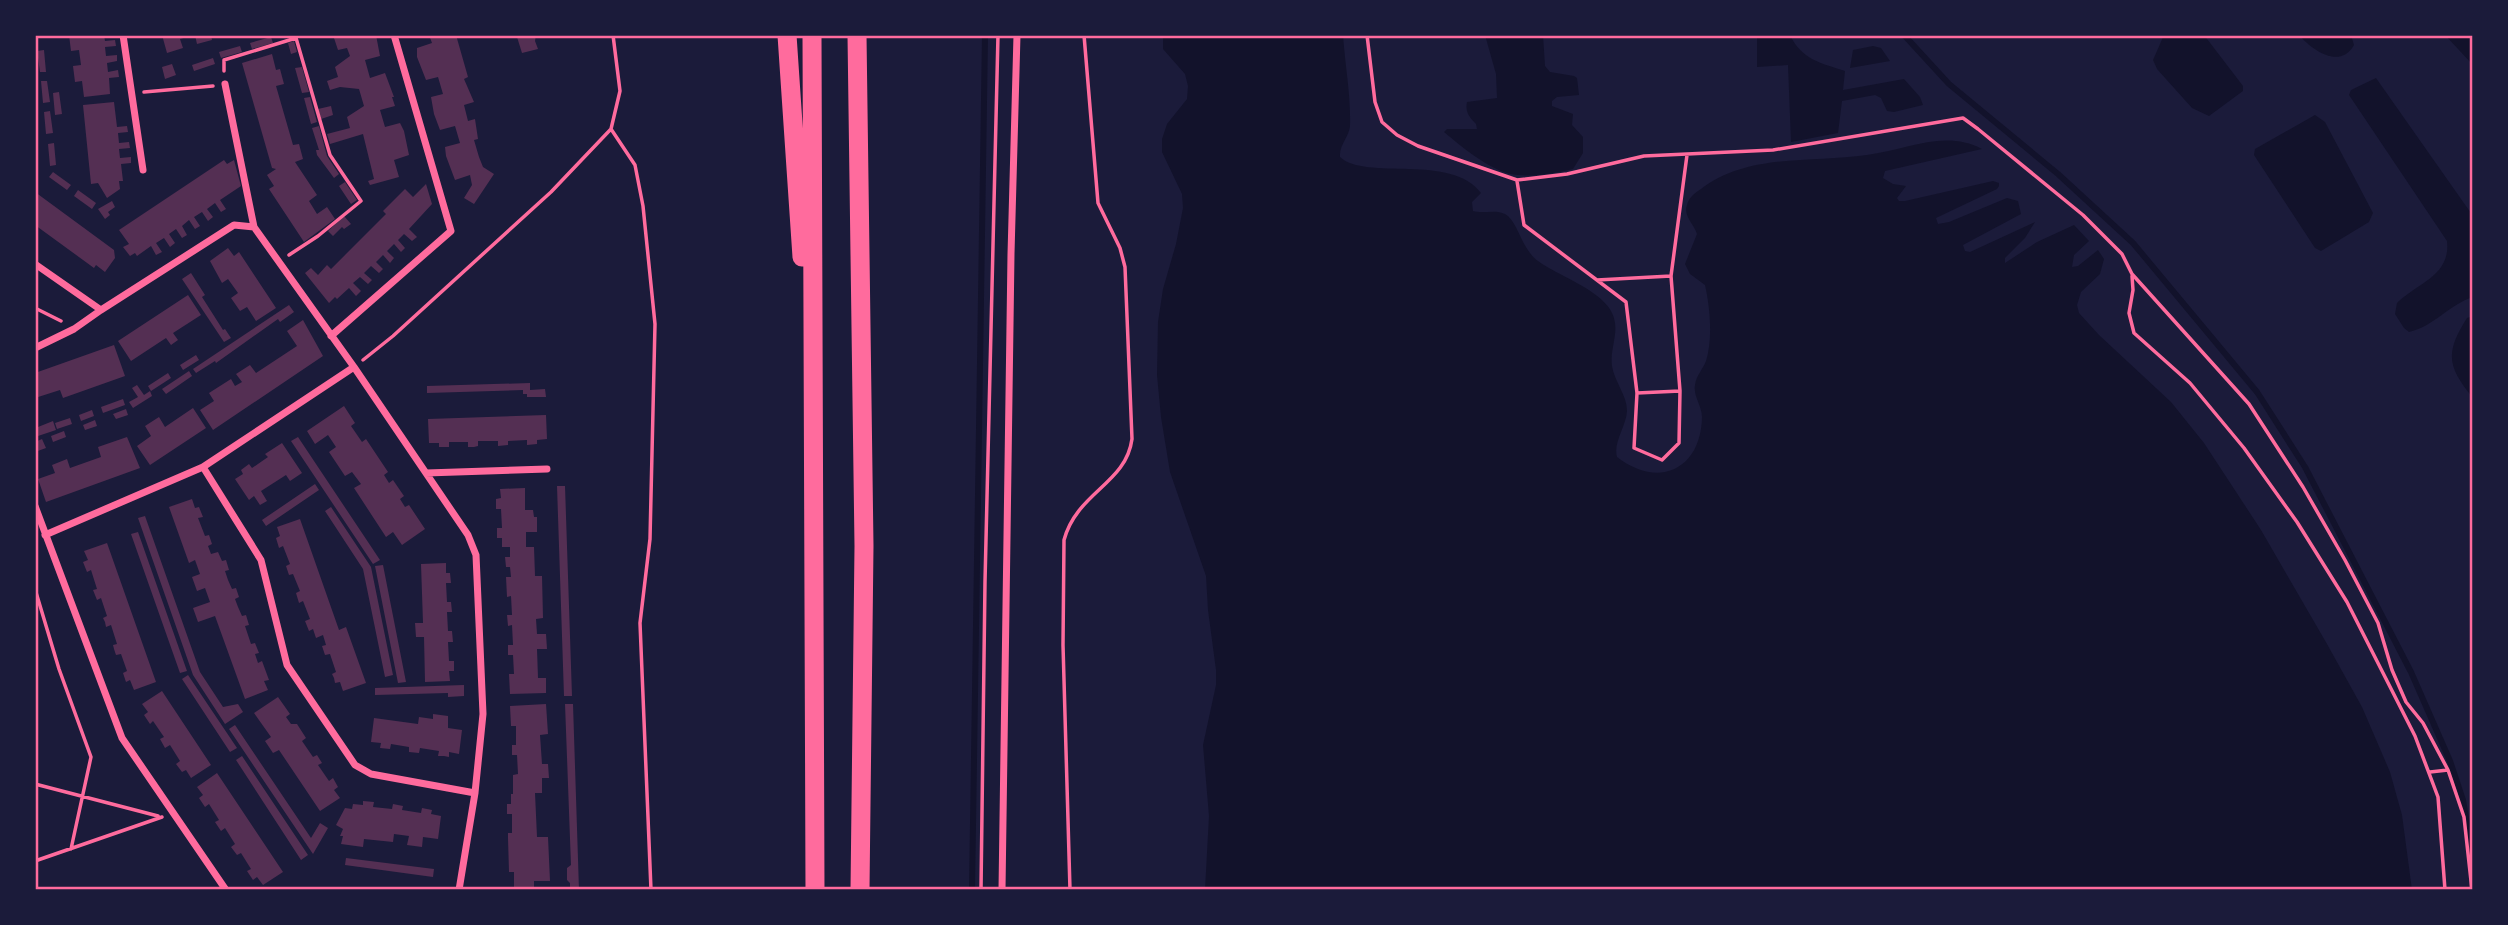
<svg xmlns="http://www.w3.org/2000/svg" width="2508" height="925" viewBox="0 0 2508 925" font-family="Literata,serif">
<rect width="100%" height="100%" fill="#1b1b3a"/>
<path fill="#12122b" d="M1163,35H1343C1345,65 1351,95 1350,126C1349,137 1339,145 1340,157C1365,181 1452,153 1481,193L1472,202L1473,211C1484,214 1495,209 1505,214C1518,221 1521,249 1538,261C1559,277 1613,293 1615,323C1617,337 1610,351 1612,366C1614,381 1627,395 1627,411C1626,427 1613,442 1617,457C1658,489 1701,470 1702,417C1702,406 1693,396 1695,385C1696,376 1703,369 1706,361C1713,339 1710,307 1705,285L1690,274L1685,264L1697,234C1694,224 1683,216 1687,205C1689,197 1695,193 1701,189C1748,153 1812,163 1867,155C1906,150 1945,129 1982,149L1885,171L1883,178L1893,184L1906,186L1897,198L1899,201H1905L1993,181L1999,183V186L1997,189L1936,218L1938,224L1949,222L2007,198L2018,201L2021,214L1963,245L1965,251L1970,252L2035,222L2025,238L2005,258V263L2037,242L2074,225L2089,241L2074,255L2072,267L2078,266L2098,250L2104,259L2100,274L2081,292L2077,305L2079,313L2099,335L2171,402L2204,443L2261,530L2327,644L2362,707L2390,772L2402,815L2412,890H1205L1209,816L1203,745L1216,685V670L1208,610L1206,576L1170,472L1161,417L1157,375L1158,322L1163,289L1176,244L1183,208L1182,194L1162,152V139L1167,124L1187,99L1188,86L1185,74L1163,49Z
M1485,35H1543L1545,66L1550,72L1574,76L1577,78L1579,95L1557,97L1552,101V106L1573,114L1572,125L1583,137V153L1573,169C1555,173 1536,177 1518,175C1494,174 1462,147 1444,132L1447,129H1477L1476,124C1469,117 1465,112 1467,102L1497,98L1496,74Z
M1757,35H1790C1802,60 1821,63 1845,71L1843,90L1904,79L1920,97L1923,105L1894,112L1887,111L1881,98L1875,95L1842,101L1838,133L1791,142L1788,65L1757,67Z
M2164,35H2204L2243,86V91L2209,116L2192,108L2157,69L2153,60Z
M2299,35H2351L2354,45C2340,70 2312,50 2299,35Z
M2445,35H2473V65Z
M1873,46L1881,48L1890,61L1850,68L1853,50Z
M2376,78L2473,216V297C2450,304 2433,327 2409,332L2404,328L2395,314L2397,303C2417,283 2451,276 2447,241L2349,95L2351,90Z
M2315,115L2325,122L2373,213L2369,222L2321,251L2315,248L2254,155L2255,149Z
M2473,316V398C2447,366 2445,353 2467,318Z"/>
<g fill="none" stroke-linecap="round" stroke-linejoin="round">
<path stroke="#12122b" stroke-width="6" d="M1904,35L1949,84L2058,174L2133,243L2257,392L2305,467L2411,672L2450,761L2463,800L2473,860
M972,890L985,35"/>
</g>
<path fill="#542f53" d="M69,35H104L105,41L115,40L116,46L105,47L106,56L117,55V61L107,63L108,72L118,70L119,77L109,78L110,94L84,97L82,81L75,82L73,66L81,65L79,50L71,51Z
M162,35H191V36L180,39L183,48L167,53Z
M195,35H211L212,40L197,44Z
M333,35H376L380,56L365,60L370,78L385,73L394,97H392L395,106L380,110L385,127L400,123L404,131L409,155L394,160L399,177L370,185L368,181L374,179L363,134L330,144L327,134L350,128L347,117L364,106L359,89L340,87L330,90L327,81L338,77L335,67L350,56L347,48L338,50Z
M429,35H456L468,77L464,79L474,102L464,105L468,121L475,119L478,139L474,140L479,157L483,167L494,174L474,204L464,198L472,185L470,175L455,180L446,156L445,147L460,143L455,126L440,130L434,114L431,97L443,94L438,77L426,80L417,57V48L432,43Z
M523,35H536L535,41L538,49L522,53L517,37Z
M271,37L273,43L252,49L250,43Z
M294,41L297,52L291,54L288,43Z
M240,46L242,52L221,58L219,52Z
M44,50L46,72H40L37,51Z
M272,54L276,70L280,69L284,84L276,86L293,145L299,144L303,159L295,162L317,195L309,201L317,214L327,207L335,219L304,242L269,189L274,186L267,175L276,169L272,168L242,63Z
M213,58L215,64L194,71L192,65Z
M172,64L176,75L165,79L162,67Z
M302,67L309,92L302,93L295,68Z
M41,81H47L50,102L43,103Z
M59,92L62,114L55,115L53,93Z
M310,97L317,122L311,124L304,98Z
M114,102L117,127L127,126L128,132L118,133L119,143L129,142L130,148L119,149L120,158L131,157V163L121,164L123,181H119L120,189L107,198L98,183L91,184L83,105Z
M331,106L333,115L321,119L318,109Z
M50,111L53,133L46,134L44,112Z
M319,126L327,156L339,174L334,178L317,155L316,150H319L312,128Z
M54,143L56,165L50,166L48,144Z
M224,160L227,164L234,160L241,186L220,200L226,209L221,212L215,203L207,209L213,217L208,221L202,212L194,217L200,226L195,229L189,220L182,226L187,235L182,238L176,229L169,234L175,243L170,247L164,238L156,243L162,252L156,255L151,246L137,256L135,253L130,256L123,247L129,244L119,230Z
M53,172L71,185L67,190L49,177Z
M345,182L357,200L351,204L339,186Z
M426,184L432,204L409,229L417,237L412,241L404,234L398,240L405,248L401,252L394,244L387,251L394,258L390,263L383,255L376,262L383,269L379,273L371,266L364,273L372,280L368,284L360,277L353,283L361,291L356,296L349,288L337,299L335,297L329,303L305,273L311,268L318,275L327,265L331,269L386,214L383,211L405,189L413,197Z
M78,190L96,203L92,209L74,196Z
M35,192L114,250L115,258L105,272L96,265L94,268L35,225Z
M112,201L115,207L108,212L110,215L105,219L98,209Z
M344,216L351,224L344,229L342,227L333,236L328,231Z
M228,248L234,256L239,252L276,308L256,321L247,307L240,311L231,298L238,293L228,279L222,283L210,261Z
M191,273L205,295L202,297L223,330L225,329L231,338L224,342L182,279Z
M188,295L201,315L173,333L178,340L171,345L166,338L131,361L118,341Z
M289,305L294,312L280,322L278,319L216,363L215,361L196,373L193,369Z
M303,320L323,356L213,430L200,410L214,401L209,393L231,379L235,386L242,382L236,374L250,365L256,373L297,346L287,331Z
M114,345L125,376L63,398L60,390L35,398V373Z
M196,355L199,360L183,370L180,365Z
M189,371L192,376L166,394L162,389Z
M168,373L171,378L151,391L148,386Z
M530,383V390L545,389L546,397H527V394H523V390L427,393V386Z
M137,385L144,395L150,391L152,396L133,408L129,402L138,397L132,388Z
M123,399L125,405L103,413L101,407Z
M344,406L355,423L351,426L362,442L366,439L388,472L384,475L389,483L393,480L404,496L400,499L405,507L409,505L425,529L402,545L393,532L386,537L354,488L361,484L352,472L345,476L329,452L336,447L328,435L315,444L307,431Z
M193,408L206,428L150,465L137,446L151,436L145,426L159,417L165,427Z
M126,409L128,415L116,419L113,414Z
M92,410L94,416L81,421L79,415Z
M546,415L547,439L537,440V444L527,445V440L508,441V445L498,446V441H478V446L474,447H468V442H449V447H439V443H429L428,419Z
M70,418L72,424L57,429L55,423Z
M35,420L38,427L53,421L56,430L35,437Z
M95,420L97,426L85,430L83,425Z
M64,431L66,437L53,442L51,436Z
M127,437L140,468L46,502L38,479L55,473L52,465L67,459L70,468L101,457L98,447Z
M298,437L380,560L373,564L291,441Z
M42,439L46,448L35,452V442Z
M282,443L302,473L290,481L286,475L261,491L267,501L260,505L254,496L249,500L235,479L243,474L241,470L249,464L252,468L268,457L265,454Z
M315,484L319,490L266,526L262,520Z
M557,486H565L572,696H564Z
M525,488V510H533L534,517H537V532H526V547H534L535,576H542L543,618L536,619L537,634H546L547,649H537L538,678H546V693L510,694L509,674H514L513,655H508V645H513L512,625L508,626L507,615H512L511,596L507,597L506,577H511L510,567H506L505,557H510V547H502V538H497V528H502L501,509H496V499L501,498L500,489Z
M192,499L195,508L199,507L203,517L198,518L205,536L209,535L212,544L208,546L211,554L218,552L222,561L226,560L229,570L225,571L228,580L232,589L236,588L239,597L235,599L238,607L242,616L246,615L249,625L245,626L251,644L255,643L259,653L255,654L258,663L262,661L269,680L264,681L268,690L245,699L215,616L198,622L193,608L210,602L205,588L197,591L192,577L200,574L195,560L189,563L169,507Z
M331,507L371,567L393,675L385,677L363,569L325,511Z
M145,516L200,672L223,707L238,704L243,712L225,724L193,675L138,518Z
M300,519L339,630L346,627L366,683L343,691L340,682L335,683L334,678L332,674L336,672L330,654L325,655L322,646L326,645L323,635L316,638L313,629L309,631L305,621L310,619L303,601L299,603L296,593L300,591L293,574L289,575L286,566L290,564L283,546L279,548L276,538L280,536L277,527Z
M138,532L187,671L180,673L131,534Z
M107,543L156,682L134,690L130,680L126,682L123,673L127,671L121,654L116,655L114,649L113,645L117,644L111,625L106,627L105,622L103,618L107,616L101,598L97,600L93,590L97,589L91,570L87,572L83,562L88,560L84,551Z
M446,563V573H450L451,583H446L447,602H451L452,612H447L448,631H452L453,642H448L449,661H454V671H449L450,681L425,682L424,637H416L415,623H423L421,564Z
M383,565L406,682L398,683L375,566Z
M188,675L237,748L230,752L182,679Z
M464,685V696L448,697V693L375,695V688Z
M162,691L211,765L191,778L186,770L182,772L176,764L180,761L170,745L165,748L160,739L164,737L153,721L150,724L144,715L148,712L142,704Z
M278,697L290,714L286,717L291,724H297L306,738L302,741L313,757L317,755L322,763L318,765L329,781L333,778L338,787L334,790L340,798L320,811L279,750L273,753L265,741L271,737L254,713Z
M546,704L548,734L540,735L542,764H548L549,778H542V793H535L537,837H548L550,881H534V890H514V872H509L508,838V833H512V814H507V804H511V794H513V775L518,774L517,755H512V745H516V726H511L510,706Z
M565,704H573L579,890H570V883L567,880V868L571,865Z
M433,714L448,716V728L462,730L459,754L449,752V757L444,756H438L439,751L420,748L419,753L409,752V747L391,744L390,749L380,748L381,743L371,742L374,718L418,724L419,717L433,719Z
M235,725L311,838L320,823L328,828L313,854L229,729Z
M242,756L308,855L301,860L236,760Z
M217,773L283,872L263,885L257,877L253,880L247,871L251,869L241,853L237,855L231,847L235,844L225,828L221,831L215,822L219,820L209,804L205,807L199,798L203,795L197,787Z
M363,801L374,802L373,807L392,809L393,804L403,806L402,810L421,813L422,808L432,810L431,814L441,816L438,839L423,837L422,847L407,845L409,836L394,834L393,842L364,839L363,847L341,844L343,836H340L343,829L336,825L345,808L352,809L353,804L363,805Z
M346,858L434,869L433,877L345,865Z"/>
<g fill="none" stroke-linecap="round" stroke-linejoin="round">
<path stroke="#ff6b9d" stroke-width="3.5" d="M1367,35L1375,102L1382,122L1397,135L1418,146L1517,180L1567,174L1644,156L1773,150L1963,118L1978,129L2083,215L2122,254L2132,274L2249,404L2303,487L2345,560L2378,623L2392,670L2406,702L2423,723L2448,770L2464,817L2472,890
M224,71V60L296,38L295,35
M144,92L213,86
M611,129L635,165L643,206L655,324L650,539L640,623L651,890
M1517,181L1524,225L1626,302L1637,393L1634,448L1662,460L1679,443L1680,391L1671,276L1687,155
M289,255L318,236L361,201L330,155L296,38
M2132,276L2133,290L2129,313L2134,333L2190,383L2244,448L2297,522L2347,602L2415,736L2438,797L2445,890
M1597,280L1671,276
M35,308L61,321
M363,360L393,336L551,192L611,129L620,91L613,35
M1637,393L1680,391
M35,589L59,669L91,757L71,849
M2430,772L2448,770
M35,784L158,816
M35,861L162,817
M981,890L985,582L998,35
M1070,890L1063,645L1064,540C1077,492 1126,484 1132,439L1125,267L1120,248L1098,203L1084,35"/>
<path stroke="#ff6b9d" stroke-width="7" d="M123,35L143,170
M225,84L254,227
M35,264L101,310L234,225L254,227L354,367L468,535L476,555L483,714L475,793L459,890
M331,336L451,231L394,35
M35,348L74,329L101,310
M203,467L261,560L287,665L355,765L371,774L475,793
M426,473L547,469
M35,506L122,738L226,890
M45,535L203,467L354,367
M1002,890L1011,254L1017,35"/>
<path stroke="#ff6b9d" stroke-width="19" d="M787,35L802,257
M812,35L815,890
M857,35L864,546L860,890"/>
</g>
<rect width="2508" height="925" fill="none" stroke="#1b1b3a" stroke-width="74"/>
<rect x="37" y="37" width="2434" height="851" fill="none" stroke="#ff6b9d" stroke-width="2.5"/>
</svg>
